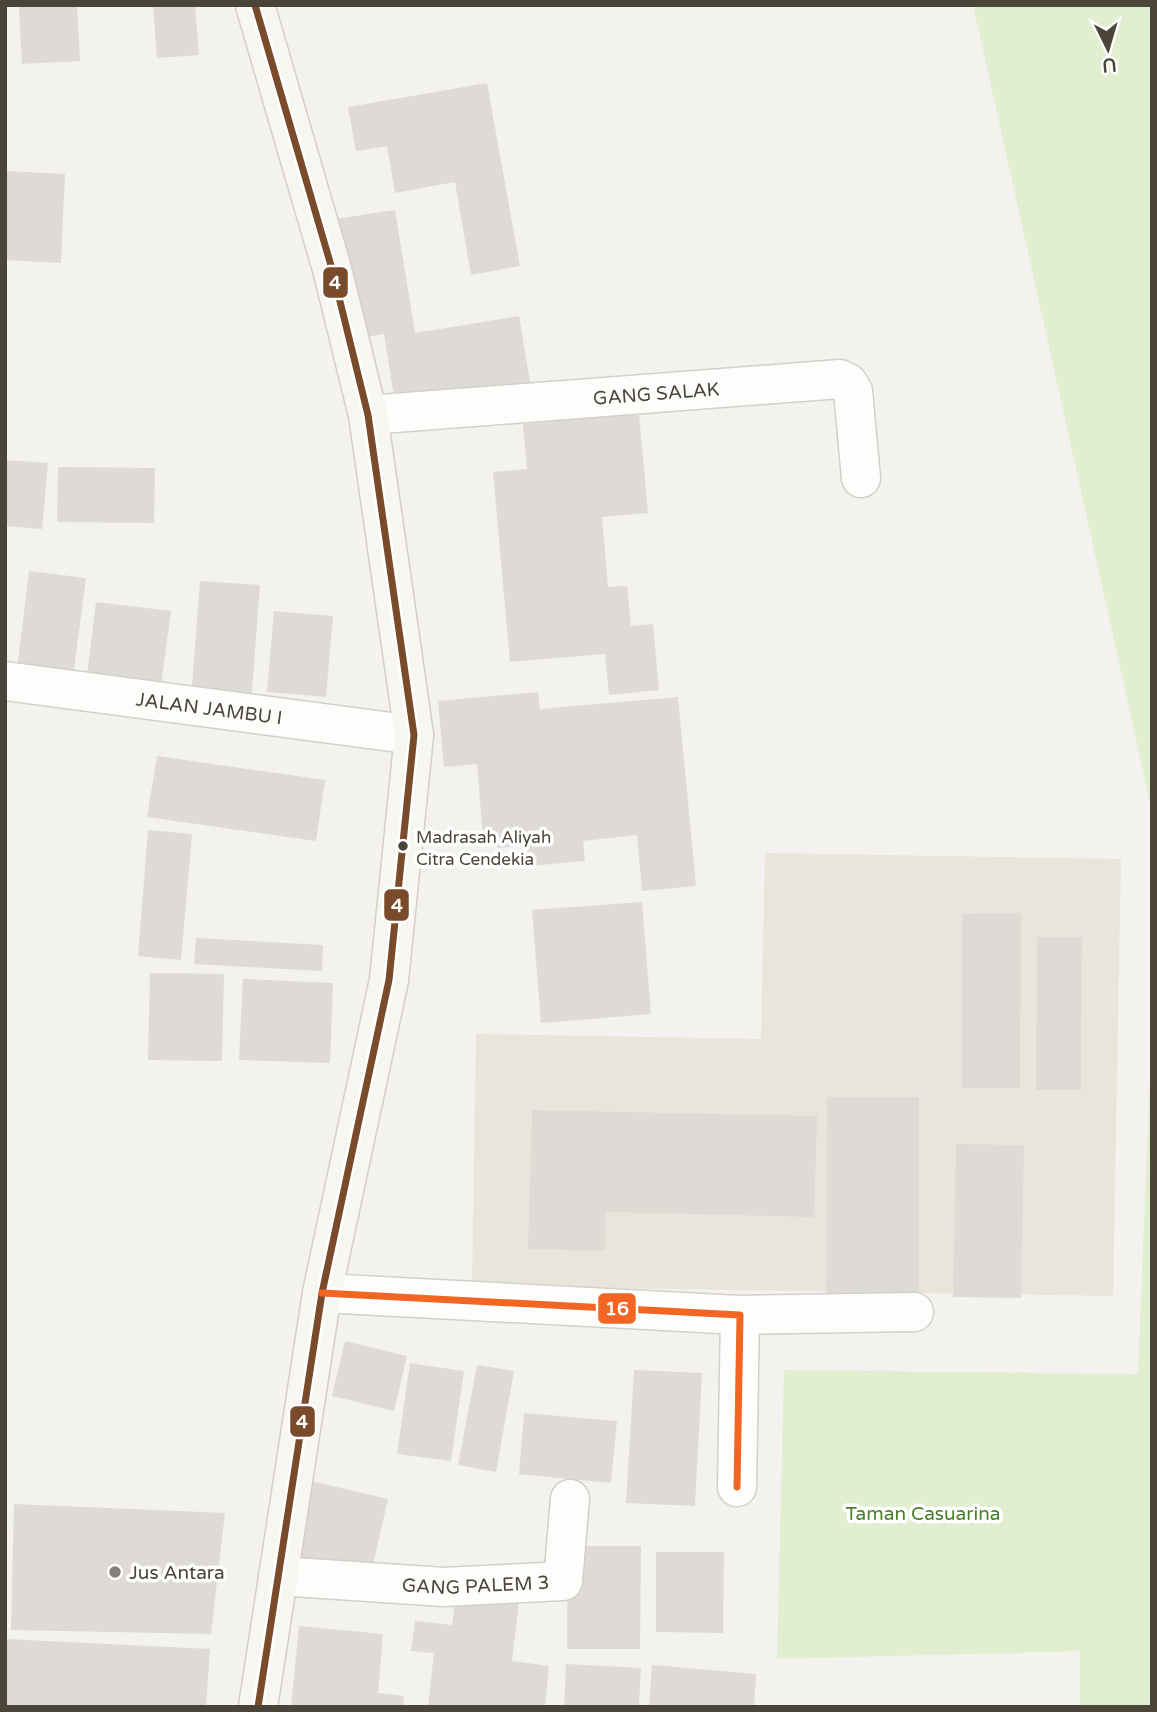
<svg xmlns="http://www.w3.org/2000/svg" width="1157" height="1712" viewBox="0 0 1157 1712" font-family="'Varela Round',sans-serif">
<rect width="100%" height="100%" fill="#f4f2ee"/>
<path fill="#eae5da" d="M765,853L1121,859L1113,1296L472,1286L476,1034L761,1039Z"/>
<path fill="#e1eecf" d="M973,5H1152V812Z
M1152,1026V1707H1080V1651L777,1659L784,1370L1138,1374Z"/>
<path fill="#dedbd6" d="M19,5H77L80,61L22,64Z
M153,5H195L199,55L157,58Z
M487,83L520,266L471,275L455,182L395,193L387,146L356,151L348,107Z
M5,171L65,174L61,263L5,260Z
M395,210L415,333L519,316L530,382L395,403L384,334L354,339L335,219Z
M639,414L648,513L602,517L608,587L627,586L631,626L653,624L659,690L609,695L605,654L510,662L493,472L527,469L523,424Z
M5,460L48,463L42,529L5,526Z
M58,467L155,468L154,523L57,522Z
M29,571L86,578L72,684L16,677Z
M200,581L260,585L251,703L191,699Z
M96,602L171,611L160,693L86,683Z
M274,611L333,616L326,697L267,692Z
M538,692L540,709L678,697L696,886L642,891L637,835L583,841L585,861L529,866L527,845L497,848L495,836L483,837L477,764L444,767L438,701Z
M157,756L325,780L316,841L147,817Z
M148,830L192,834L181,960L138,956Z
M642,902L651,1014L541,1023L532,910Z
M1021,913L1020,1088H962V914Z
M1037,937H1082L1081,1090H1036Z
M196,938L323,945L322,971L194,964Z
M150,973L224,974L222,1061L148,1060Z
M243,979L333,983L330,1063L239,1060Z
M827,1097H919V1300L826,1299Z
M532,1110L817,1116L814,1217L606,1212L605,1251L528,1249Z
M956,1144L1024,1145L1021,1298L953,1297Z
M345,1341L407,1356L394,1411L332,1396Z
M410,1363L464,1371L451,1461L397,1454Z
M477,1365L514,1371L496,1472L458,1465Z
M634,1370L702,1373L695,1506L626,1503Z
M524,1413L617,1421L611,1483L519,1474Z
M311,1481L388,1499L371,1574L293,1556Z
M14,1504L225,1513L211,1634L11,1630Z
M568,1546H641L640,1649H567Z
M656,1552H724L723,1633L656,1632Z
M456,1595L519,1602L512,1661L549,1666L545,1707H428L434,1653L411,1651L415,1621L452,1625Z
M299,1626L383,1634L378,1693L404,1696L403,1707H291Z
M6,1639L210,1649L206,1707H5Z
M566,1664L641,1668L639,1707H564Z
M652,1665L756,1674L754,1707H649Z"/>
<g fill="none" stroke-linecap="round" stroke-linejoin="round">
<defs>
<g id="minor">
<path id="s1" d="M368,415L840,379L848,383L853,391L861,478"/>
<path id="s2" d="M5,681L414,735"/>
<path d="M322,1293L740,1315L737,1487"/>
<path d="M740,1315L914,1312"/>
<path id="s3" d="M278,1576L444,1587L563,1581L570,1499"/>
</g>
<path id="secondary" d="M255,5L332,269L368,415L414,735L389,980L322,1293L258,1707"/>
</defs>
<use href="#minor" stroke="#d2d0cb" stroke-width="41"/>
<use href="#secondary" stroke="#d3cfc5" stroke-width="41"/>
<use href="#minor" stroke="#fdfdfc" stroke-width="38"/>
<use href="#secondary" stroke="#f7f6f1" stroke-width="38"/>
<defs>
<path id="bus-1" d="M255,5L332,269L368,415L414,735L389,980L322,1293L258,1707"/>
<path id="bus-2" d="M322,1293L740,1315L737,1487"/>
</defs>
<use href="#bus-1" stroke="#fff" stroke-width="12"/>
<use href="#bus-2" stroke="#fff" stroke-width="12"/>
<use href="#bus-1" stroke="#7a4b2a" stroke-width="7"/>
<use href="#bus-2" stroke="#f26522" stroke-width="7"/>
</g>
<circle fill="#4b4439" stroke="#fff" stroke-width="2.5" cx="403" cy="846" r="6"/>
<circle fill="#868178" stroke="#fff" stroke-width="2.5" cx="115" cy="1572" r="7"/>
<g text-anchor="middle" stroke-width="7" stroke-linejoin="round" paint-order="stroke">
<g font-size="17" fill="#4b4439" stroke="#fff" text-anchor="start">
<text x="416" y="843">Madrasah Aliyah<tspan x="416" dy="22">Citra Cendekia</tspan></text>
</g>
<g font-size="19" fill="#4b4439" stroke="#fff">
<text dy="7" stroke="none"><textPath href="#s1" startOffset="289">GANG SALAK</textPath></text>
<text dy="7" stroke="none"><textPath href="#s2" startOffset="206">JALAN JAMBU I</textPath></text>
<text dy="7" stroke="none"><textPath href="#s3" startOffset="198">GANG PALEM 3</textPath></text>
</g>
<g font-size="19" fill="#4a7f2a" stroke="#fff">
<text x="923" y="1520">Taman Casuarina</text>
</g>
<g font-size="19" fill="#4b4439" stroke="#fff" text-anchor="start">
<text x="129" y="1579">Jus Antara</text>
</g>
</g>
<g stroke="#fff" stroke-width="2.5">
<rect x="322" y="266" width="27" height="33" rx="7" fill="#7a4b2a"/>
<rect x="383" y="888" width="27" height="34" rx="7" fill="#7a4b2a"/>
<rect x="597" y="1292" width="40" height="33" rx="7" fill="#f26522"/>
<rect x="289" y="1405" width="27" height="33" rx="7" fill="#7a4b2a"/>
</g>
<g font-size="19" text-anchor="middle" font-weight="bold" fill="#fff">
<text x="335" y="289">4</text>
<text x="397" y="912">4</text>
<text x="617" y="1315">16</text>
<text x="302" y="1428">4</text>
</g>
<rect width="1157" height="1712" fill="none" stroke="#4b4439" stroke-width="14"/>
<g transform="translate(1108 49) rotate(175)" stroke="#ffffff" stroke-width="5" paint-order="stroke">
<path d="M0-5L12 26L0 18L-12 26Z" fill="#4b4439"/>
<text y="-10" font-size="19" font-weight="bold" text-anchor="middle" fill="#4b4439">U</text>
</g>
</svg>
